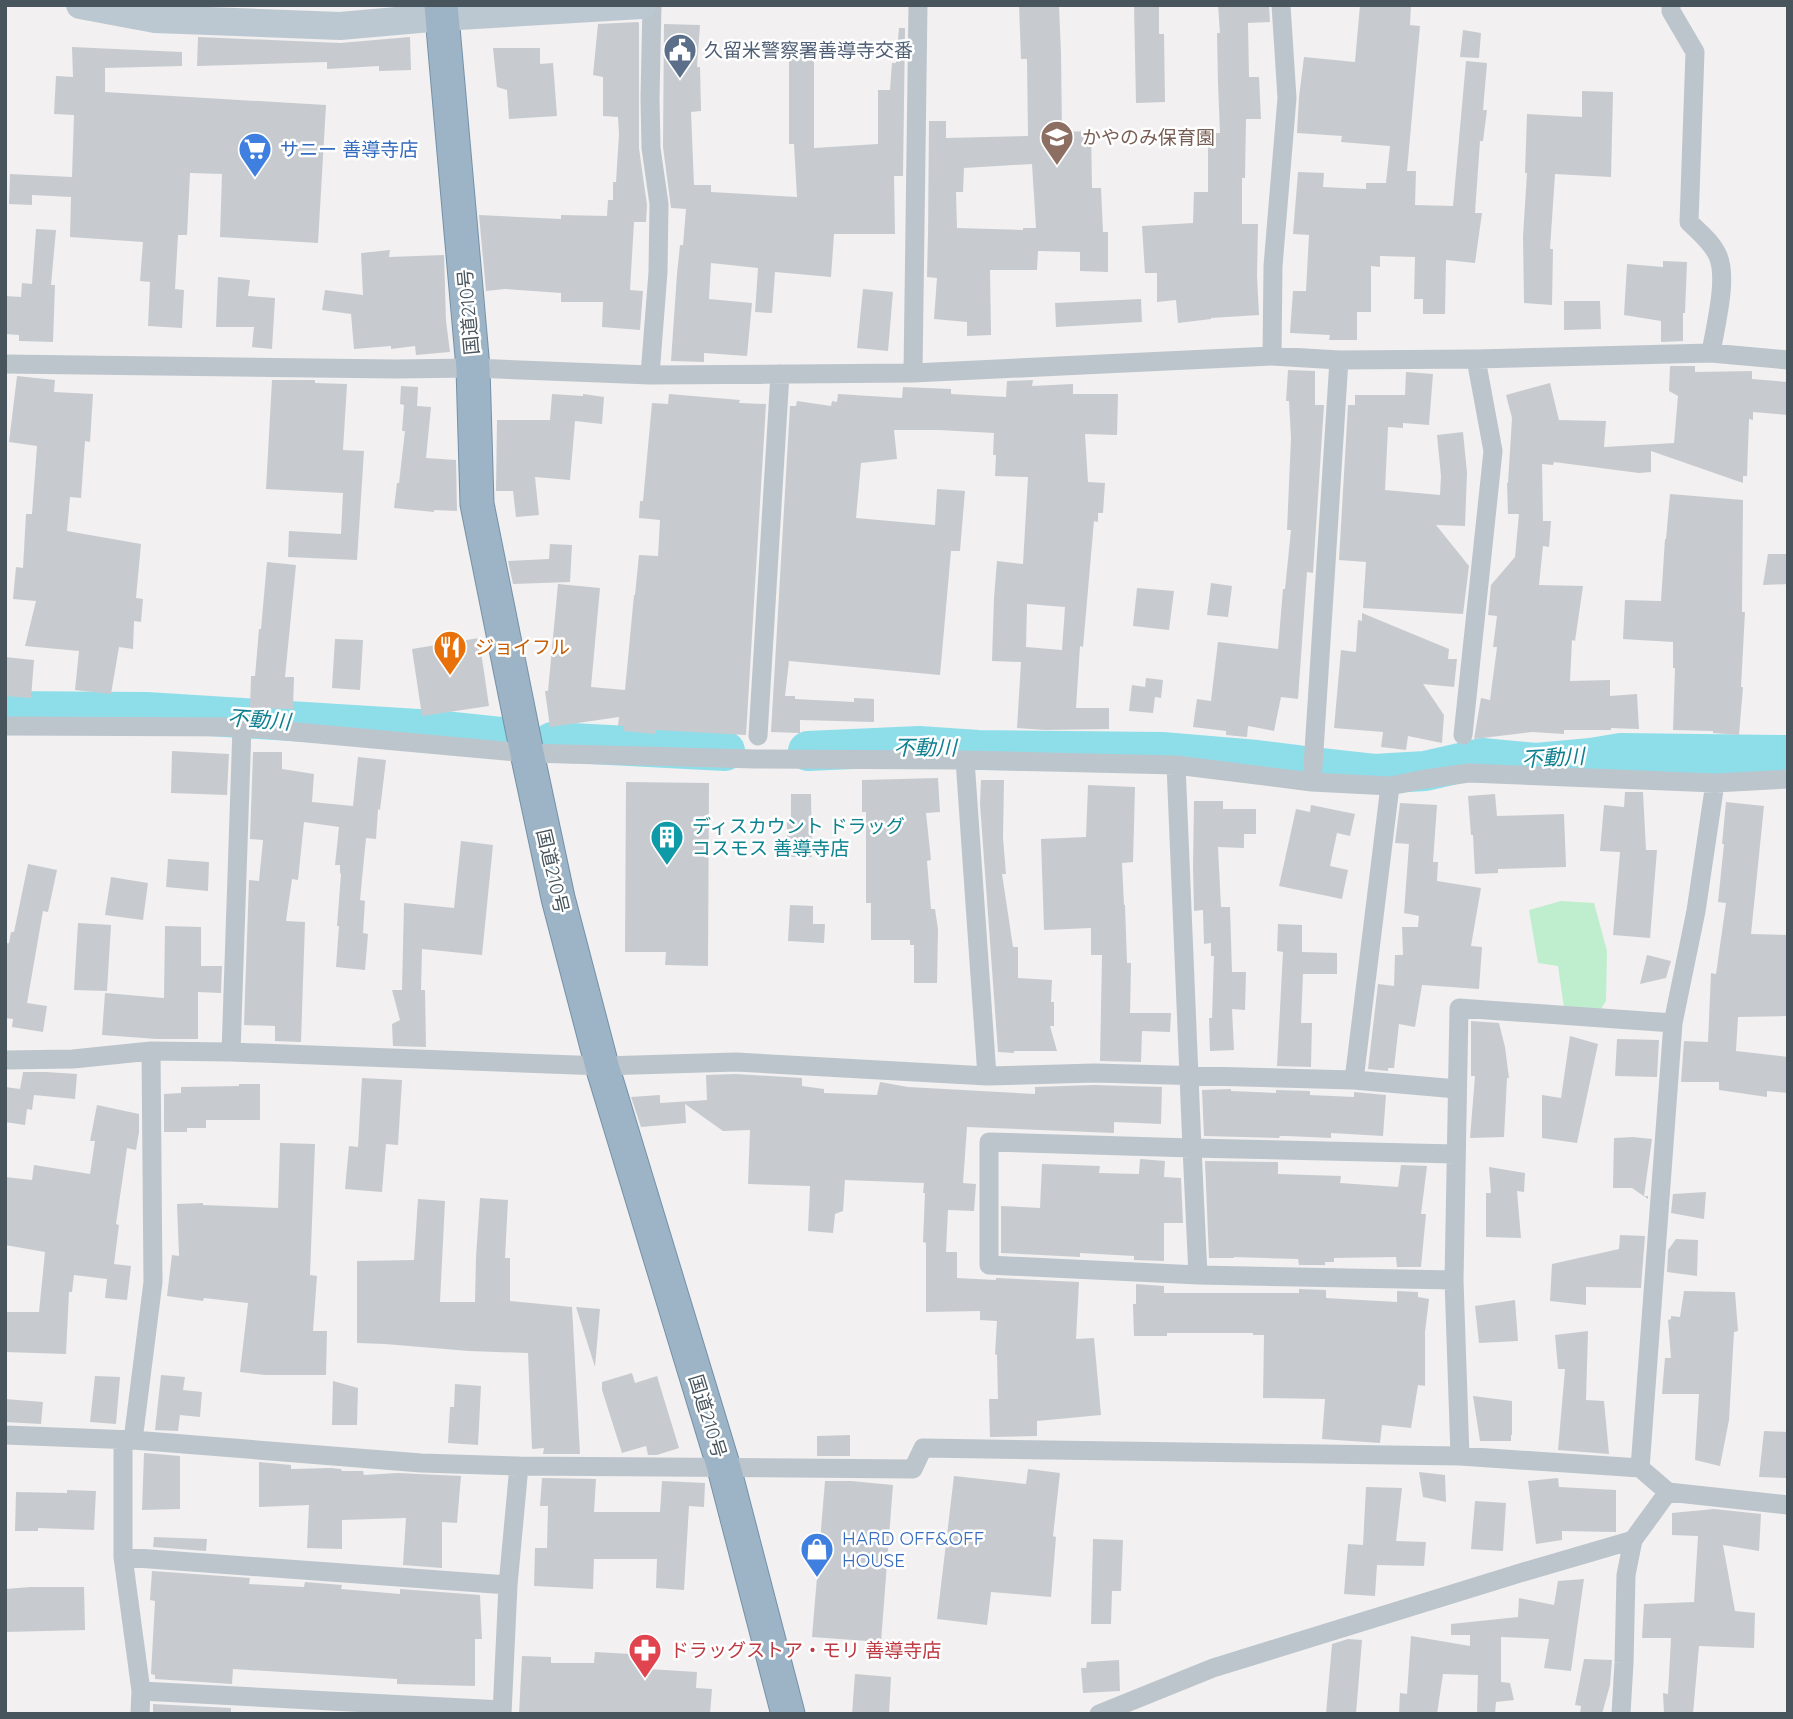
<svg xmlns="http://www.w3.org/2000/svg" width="1793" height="1719" viewBox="0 0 1793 1719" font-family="Quicksand,'Noto Sans JP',sans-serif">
<rect width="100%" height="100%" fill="#f2f0f0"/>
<path fill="#bfeece" d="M1561,901L1594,903L1607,951L1606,1001L1595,1018L1565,1015L1558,966L1538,963L1529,910Z"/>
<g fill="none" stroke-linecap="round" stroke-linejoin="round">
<path stroke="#8edeea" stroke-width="40" d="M5,711L146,712L434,730L512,738
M552,742L725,751
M808,751L919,746L978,750L1162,752L1257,760L1298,765
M1320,768L1374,774L1425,771L1482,758L1536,763L1591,758L1621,753L1788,755"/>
</g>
<path fill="#c7cbcf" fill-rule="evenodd" d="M1019,5H1059L1061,53L1062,132L1091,131L1092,188H1101L1103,232H1108V272L1080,271V252L1038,251L1037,270H990L991,335L967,336V322L934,319L937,278L927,277L928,234L929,121H946V138L1028,136L1027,59H1021ZM1032,164L1036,228H1023V230L957,228L956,192H963L964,168Z
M1134,5H1159V34H1164L1165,102L1136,103Z
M1218,5H1269L1270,22L1248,23L1249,77H1259L1261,119H1246L1245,178H1242V224H1258L1257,276L1259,315L1211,318V319L1178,323L1176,300L1157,302V273H1145L1142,226L1193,223L1194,192H1208V133H1220L1218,83L1217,33H1220Z
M1360,5H1411L1410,25L1420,26L1407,171H1416L1415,205L1453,206L1466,61L1487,63L1483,110H1487L1483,141H1480L1475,213H1482L1475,263L1446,260L1445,314H1423V299H1414L1415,257L1380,256V267L1371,266V312H1357V340H1329L1330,335L1290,333L1293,291H1306L1309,235L1293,234L1298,172L1324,173L1323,187L1366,189V183H1386L1390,146L1341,142L1342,136L1297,133L1299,97L1304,57L1355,62Z
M638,22L639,23V148L647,205L646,222H634L630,290L643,291L640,330L602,327L603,302H561V293L505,289L486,291L479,215L561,219V215L607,216L608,200H613V182H616L619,134L618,117L603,116V77L593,75L598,24Z
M664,24L700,25L697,67H700L701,111L691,112L694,185H711V192L797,197L794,144H789V48H814V148L878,144V90H890L892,63H896L899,28H905L903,176H894L895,234H834L831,277L775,272L772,313L755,312L758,268L711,263L709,299L752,303L747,356L704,353V362L671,361L677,274L680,245H683L686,209L671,208L663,147Z
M1463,30L1481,33L1479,58L1460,57Z
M198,37L340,43L410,37L411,70L379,71V66L327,69V62L197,66Z
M72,47L182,52V66L105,68V92L326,105L318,243L220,237L222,174L190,173L187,235H178L175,289L184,290L182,328L148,326L150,282L140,281L143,242L70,237L71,197L32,195V205L9,204L10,174L72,177L74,115L54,114L56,76L73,77Z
M493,48H540V64L553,63L557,116L509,119L507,90L497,87Z
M1582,91L1613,92L1611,177L1555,174L1550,249H1553L1552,305L1524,303L1523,236L1527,173H1525L1527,114L1582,117Z
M36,229L56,230L51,285H55L53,342L19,341V335L5,334V296L21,297L22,283L32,284Z
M390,250L389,257L444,255L446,321L450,352L416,355L415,346L391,349V346L354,349L351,314L322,310L325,290L363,295L361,253Z
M1663,261L1687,262L1685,313H1683V341L1661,342V321L1624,315L1627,264L1663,267Z
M218,277L250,280L248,296L275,298L272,349L252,347L254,327H216Z
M863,289L893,292L888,351L857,348Z
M1141,299L1142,322L1056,327L1055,303Z
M1564,301H1600L1601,329L1564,330Z
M1670,366H1695V372L1752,371V379L1788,382V415L1753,412V420L1749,419L1747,476H1743V483L1651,451V472L1639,473L1554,462L1553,465L1542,464L1543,521H1551L1549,547L1543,546L1539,585L1583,586L1575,641L1572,640L1570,681L1610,680V696L1637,694L1639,729L1611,728V730H1564V734L1532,732L1474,739L1481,698L1490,700L1497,647H1493L1497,616L1488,615L1491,585L1515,557L1519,514H1508L1507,483H1508L1512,418L1506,395L1550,383L1559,420L1606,421L1604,447L1674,443L1678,396L1669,391Z
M1288,370L1315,371V405H1324L1313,573L1307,572L1298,699L1281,697L1274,731L1248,726L1247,737L1226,735V731L1193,727L1197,699L1211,701L1218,642L1278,649L1283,589H1285L1291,530H1287L1291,438L1289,401H1286Z
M1406,372L1433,374L1429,425L1403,423V428L1388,427L1385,490L1440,495L1441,476L1437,435L1463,432L1467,473L1465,526L1436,525L1469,566L1463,614L1363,608L1366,562L1339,560L1348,405H1355V395H1405Z
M17,376L55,380L54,392L93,394L90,442L85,441L81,498L70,497L67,531L141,544L136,598L143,599L141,622L134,621L133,649L119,647L111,694L75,690L79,651L25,646L36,601L13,599L16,567L23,568L26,514H32L37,446L9,442Z
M272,380H315V383L347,384L343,450L364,451L357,560L288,557L289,531L341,534L343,493L266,489Z
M1033,380L1032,386L1073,384V394H1118L1117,435L1085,434L1088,482L1105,483L1103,513H1098V522L1094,521L1083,647L1080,646L1076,708H1109V729L1045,730L1017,728L1021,662L992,661L994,598L997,561L1023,564L1028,477L995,476L996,455H993L994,433L939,430H894L897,459L861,463L856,518L935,525L937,489L965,491L960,551H951L940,675L789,661L785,696H795V699L854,702V698L874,699V722L800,720V733L771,732L790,406H796L797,401L831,406L832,401L837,402L838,394L902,398L903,387L951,389V394L1006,397L1007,381ZM1027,604L1065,607L1062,650L1026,647Z
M401,386L418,387L417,406L431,407L426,458L456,460L457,511L434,510V512L394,508L397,483H399L405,431H402L404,405L400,404Z
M552,394L583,396V394L604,397L602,424L575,421L570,480L535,477L539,515L516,517L513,491H496L497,420H550Z
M669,394L740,400L739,403L766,404L746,735L656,730V734L624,731V726H618L619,717L550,727L545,691H548L558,584L600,588L591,687L625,690L634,595H635L639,555L658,556L660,520L639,518L640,501H643L652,403L668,404Z
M1670,494L1743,500L1742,612H1745L1741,687H1743L1739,735L1713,733V731L1673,730L1675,668H1673V642L1623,639L1625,600L1661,601L1665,539H1666Z
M550,544L572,545L570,582L513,584L508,561L549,559Z
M1768,554H1788V584L1763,585Z
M267,562L296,565L285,677H294L293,709L250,708L251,676H255L259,629H261Z
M1211,583L1232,586L1228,617L1207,615Z
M1137,588L1174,591L1169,630L1133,626Z
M1362,613L1449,649L1448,659H1457L1454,687L1423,684L1444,715L1442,743L1408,736L1406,750L1381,747L1383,732L1334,728L1341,650L1356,652L1358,620L1362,621Z
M479,638L489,706L422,716L412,649Z
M335,639L363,640L360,690L332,688Z
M5,657L34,660L31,698L5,696Z
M1146,678L1163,680L1161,698L1155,697L1153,713L1129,711L1132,685L1145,687Z
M172,751L229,754L227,795L171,793Z
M253,752H282V769L314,774L312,802L353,806L358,757L386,760L380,810L378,809L376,839L366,838L360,900L365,901L363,933L368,934L365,970L336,967L339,926H337L341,874L340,873V865H335L339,827L304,822L298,880L292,879L286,921L305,922L301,1042L275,1041V1026L244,1025L249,880L259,881L263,840L250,839Z
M938,778L940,812L926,813L931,860L927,861L931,909H935L938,929L937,983H914V945H910V940H871V903H866V812H862V780Z
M981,780H1004L1003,838L1006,874H1002L1013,947H1018V978L1052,980L1051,1002H1054V1026H1050L1057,1051H1014V1053L998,1052L980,804Z
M626,782L709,783L708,966L665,965L666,952H625Z
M1088,785L1135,787L1133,862L1122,863L1124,905H1125L1127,963H1131L1130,1013H1171L1170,1032L1142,1031L1141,1062L1100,1061L1102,955H1091V928L1044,930L1041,839L1086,837Z
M1625,792H1643L1646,850H1657L1650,938L1613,935L1620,852L1600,851L1604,805L1624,807Z
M791,794H811L812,857H787V822H791Z
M1495,794L1497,816L1564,814L1566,867L1498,869V873L1475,874L1473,835H1471L1468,796Z
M1194,801H1223V809H1256V834H1244V848L1218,847L1221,907H1230L1232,972H1246L1245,1010L1232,1009L1234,1050L1210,1051L1209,1018H1212L1214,956H1211V943L1204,944L1203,910L1194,911L1193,867Z
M1726,802L1764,806L1751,934L1788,935V1016L1738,1017L1736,1051L1788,1057V1093L1767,1091V1097L1719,1090V1082H1681L1684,1041L1708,1042L1711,973L1716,974L1726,903L1718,902L1724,844H1722Z
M1400,803L1437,805L1433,862H1438L1437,881L1481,888L1471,946L1482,947L1479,989L1422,985L1415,1027L1399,1024L1394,1068H1388V1071L1368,1069L1378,984L1394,986L1395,955H1403L1402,927H1418L1419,916L1404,913L1409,844L1395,843Z
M1311,805L1355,814L1350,836L1337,833L1330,866L1348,870L1342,899L1279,886L1296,809L1310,812Z
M461,841L493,845L482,955L422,949L421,990H425L426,1047L393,1046L392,1024L400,1020L392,990H402L404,903L454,908Z
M168,859L209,862L208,891L166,887Z
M28,864L57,870L48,912L43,911L27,1003L47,1006L43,1032L12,1027L13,1019L5,1018V944L9,943L11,932H14Z
M111,877L148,883L143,920L105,915Z
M790,905L813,906V924H825L824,943L788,941Z
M78,923L111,925L107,991L74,990Z
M1278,924L1302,925V952L1337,953V974H1303L1301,1023H1312L1311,1067L1277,1066L1283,952L1277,951Z
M165,926L201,927V966H222L221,993L198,992V1039H157L102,1035L105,993L164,998Z
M1647,955L1671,961L1666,978L1640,984Z
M1471,1021L1499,1023L1505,1047L1509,1078H1507L1504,1137L1470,1138L1475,1076H1471Z
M1570,1036L1598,1044L1577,1143L1542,1138V1095L1561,1098Z
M1617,1039L1659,1040L1657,1077L1615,1076Z
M23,1072H46L77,1074L75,1099L34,1095L32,1110L27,1109L25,1125L5,1122V1087L20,1089Z
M736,1074L802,1078V1086L824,1089V1093L877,1095L880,1082L908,1087L1035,1094V1087L1094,1085L1162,1087L1161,1124L1114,1122V1133L967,1127L963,1183L976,1184L974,1211L948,1210L946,1252H957V1278L996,1280V1278L1079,1282L1076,1339L1094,1338L1101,1415L1037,1421V1436L990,1437L989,1399H998L997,1355L995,1354L997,1321L980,1320V1311L926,1312V1243L923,1242L925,1193H923L924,1183L845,1180L843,1211L835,1214L833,1233L808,1231L810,1186L748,1184L750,1130L723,1131L685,1104L686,1123L641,1127L631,1097L660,1095V1103L707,1100L706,1075Z
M362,1078L402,1080L398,1145L386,1144L382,1192L345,1189L349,1146L358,1147Z
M239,1084H260V1120H206V1128H187V1132H164V1094L181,1093V1087L239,1086Z
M1231,1089V1091L1276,1093V1090L1310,1091V1095L1354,1097V1092L1386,1095L1383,1136L1331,1133V1138L1287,1136H1280L1279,1138L1204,1136L1202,1090Z
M97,1105L139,1114V1132L136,1150L127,1148L116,1224L119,1225L114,1264L131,1266L127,1300L105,1298L107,1279L74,1275L72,1292H69L66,1354L5,1352V1312H39L45,1252L5,1245V1177L32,1180L34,1165L90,1174L95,1141H90Z
M1633,1137L1652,1139L1644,1196H1648V1199L1632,1188H1613L1614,1138Z
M280,1143L315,1144L310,1275L317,1276L313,1331H327L326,1375H265L240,1372L248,1303L204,1298L203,1301L167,1296L172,1255L179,1256L177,1204L203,1203V1205L278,1208Z
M1140,1159L1165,1161L1164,1177L1181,1178L1183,1223H1164V1261L1134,1260V1256L1080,1253V1257L1001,1253V1206L1040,1208L1042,1164L1100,1166L1099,1173L1139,1174Z
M1205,1161L1278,1162V1174L1341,1176L1340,1183L1398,1187L1401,1165L1427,1166L1421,1214H1426L1421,1267H1397L1396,1257L1334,1258V1262H1325V1265H1299L1298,1259L1234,1257V1258H1209Z
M1489,1167L1525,1173L1524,1192L1517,1191L1521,1238L1486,1237V1193H1491Z
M1706,1192L1704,1219L1671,1213L1673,1194Z
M480,1198L508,1200L505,1258H510V1301L572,1307L580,1454H543L544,1448L532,1449L528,1353L469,1351L385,1344L357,1343V1261L414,1260L418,1199L445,1201L440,1302H475L476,1257Z
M1620,1235L1645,1236L1641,1288L1586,1287V1305L1550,1301L1552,1264L1619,1249Z
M1676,1239L1698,1240L1697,1276L1667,1272L1668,1250Z
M1136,1284L1164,1286V1293H1299V1289L1326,1290V1298L1397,1302V1291L1418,1292V1297L1429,1299L1425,1332V1386L1418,1385L1411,1428L1382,1425L1380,1443L1322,1439L1325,1399L1263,1398L1264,1335H1253V1333H1167V1336H1134L1133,1304H1136Z
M1684,1291L1735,1292L1738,1331L1734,1332L1729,1420L1720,1466L1695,1460L1699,1394H1662L1665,1358H1671L1668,1320L1671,1319V1316L1680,1317Z
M1515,1300L1518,1341L1479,1343L1475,1306Z
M576,1307L600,1309L595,1367Z
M1588,1331L1586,1400L1604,1401L1609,1454L1558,1450L1565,1369H1558L1555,1335Z
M632,1373L635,1383L657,1376L679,1448L657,1455H648L646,1446L622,1453L602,1390V1382Z
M161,1375L185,1377L183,1390L202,1392L200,1417L180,1415L178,1431L155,1430Z
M95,1376L120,1377L116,1424L90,1422Z
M333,1381L358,1388L357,1425H332Z
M455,1384L481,1386L478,1445L448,1443L450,1407H454Z
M1473,1396L1512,1401V1435H1511V1441H1480Z
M5,1399L43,1402L41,1424L5,1422Z
M1764,1431L1788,1432V1478L1759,1477Z
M850,1435V1456H817V1436Z
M144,1453L180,1456V1509L142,1510Z
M259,1462L291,1465V1469L331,1468L341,1469L342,1471H363L364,1475L398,1473L461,1476L457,1523L442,1522V1568L403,1565L406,1518L342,1520V1549L307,1548L309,1505L259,1507Z
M1028,1469L1060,1473L1053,1536L1056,1537L1051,1597L991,1592L987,1625L937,1619L954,1476L1026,1484Z
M1419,1472L1445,1475L1446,1502L1423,1497Z
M542,1478L596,1479L594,1512H660L662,1481L705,1483L704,1507L689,1506L684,1590L656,1588L657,1559H594L593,1589L534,1586L535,1548H547L548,1506H540Z
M1558,1478L1559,1487L1616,1490V1532L1562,1531V1540L1536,1544L1528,1481Z
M825,1481H851L893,1485L881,1642L812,1637Z
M1366,1487L1402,1488L1396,1541L1426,1542L1424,1566L1377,1565L1375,1596L1344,1594L1348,1544L1363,1545Z
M67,1490L96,1491L94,1530L38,1528V1531H15L16,1492L67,1493Z
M1475,1501L1506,1503L1503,1551L1471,1549Z
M1714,1509L1761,1514L1759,1551L1723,1545L1735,1611L1755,1613L1754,1648L1699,1646L1693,1714H1664L1663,1693L1668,1694L1671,1638H1642L1644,1604L1694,1602L1698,1536L1672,1535V1513Z
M154,1537L207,1539L206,1551L153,1547Z
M1093,1539L1123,1540L1121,1591H1112L1111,1624H1091Z
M152,1571L250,1578L249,1584L304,1587L305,1582L342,1585L341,1589L400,1594V1589L480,1595L482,1639H475V1686L397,1684V1679L233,1669L232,1684L155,1679V1675L151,1674L155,1601L150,1600Z
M1584,1579L1571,1671L1544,1668L1549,1639L1501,1637V1682L1510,1683L1514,1700L1496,1702L1495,1714H1477L1478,1675L1443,1674L1437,1714H1399L1400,1693L1407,1694L1411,1636L1470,1646V1635H1451V1624L1518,1617L1519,1598L1554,1605L1558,1581Z
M30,1587H84L85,1630L5,1632V1589Z
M1348,1639L1362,1640L1356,1714H1326L1332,1644Z
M595,1652L649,1655L648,1669L697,1672L696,1688L712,1689L710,1714H519L522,1656L551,1657V1663H594Z
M1584,1659L1612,1660L1610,1685L1602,1714H1580L1581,1706L1575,1705Z
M1119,1660L1120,1691L1083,1693L1081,1668H1086L1087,1662Z
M855,1674L891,1677L889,1714H852Z
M153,1704L231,1708V1714H153Z"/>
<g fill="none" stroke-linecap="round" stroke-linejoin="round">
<defs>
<path id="trunk" d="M441,5L473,368L477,504L527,753L558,898L602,1066L724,1468L788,1714"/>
</defs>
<use href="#trunk" stroke="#7491a9" stroke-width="35"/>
<path stroke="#bcc5cc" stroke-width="19" d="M1671,5V11L1695,52L1689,222C1699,232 1712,242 1718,256C1728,279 1715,327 1711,353
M1272,356L1273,266L1287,98L1281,5
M5,364L395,369L473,368L650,375L913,373L1272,356L1339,360L1476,359L1711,353L1788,360
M913,373L918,5
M650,375L658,272L659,204L651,148L650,98L652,5
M5,726L242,727L527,753L756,759L965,760L1176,765L1312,782L1390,786L1425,779L1469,773L1715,783L1788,779
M1463,735L1493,451L1476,359
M758,736L780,374
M965,760L987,1076
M1176,765L1192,1148L989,1142V1265L1198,1275L1454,1280
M1312,782L1339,360
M1390,786L1354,1080L1457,1089
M231,1052L242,727
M5,1060L73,1059L151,1051L231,1052L602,1066L736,1062L987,1076L1094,1073L1354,1080
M1198,1275L1192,1148L1456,1154
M5,1435L133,1440L421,1463L519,1466L913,1469L923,1448L1460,1456L1640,1468L1668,1492L1788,1505
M123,1440V1557L141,1691L140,1714
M133,1440L153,1282L151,1051
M1460,1456L1454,1280L1459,1008L1673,1023
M1640,1468L1673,1023L1696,911L1715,783
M123,1557L508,1585
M141,1691L502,1710
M502,1714L508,1585L519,1466
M1099,1714L1213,1668L1520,1573L1633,1540
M1621,1714L1624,1663L1626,1575L1633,1540L1668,1492"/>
<path stroke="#bcc8d1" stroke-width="28" d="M80,5L155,19L340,26L442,17L642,5"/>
<use href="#trunk" stroke="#9cb4c6" stroke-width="33"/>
</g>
<defs>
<symbol id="civic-pin" viewBox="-11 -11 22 30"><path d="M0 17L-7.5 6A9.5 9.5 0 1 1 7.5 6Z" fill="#5c6f8a" stroke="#fff"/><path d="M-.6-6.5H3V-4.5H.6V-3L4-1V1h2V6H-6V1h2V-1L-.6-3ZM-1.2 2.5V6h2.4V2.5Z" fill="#fff"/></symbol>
<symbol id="school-pin" viewBox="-11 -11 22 30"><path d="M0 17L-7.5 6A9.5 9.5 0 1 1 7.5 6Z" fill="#8d6e63" stroke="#fff"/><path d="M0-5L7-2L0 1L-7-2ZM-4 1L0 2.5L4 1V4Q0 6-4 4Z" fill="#fff"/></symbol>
<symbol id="supermarket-pin" viewBox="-11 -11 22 30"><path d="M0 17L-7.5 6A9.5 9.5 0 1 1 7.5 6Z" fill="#3f7fe0" stroke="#fff"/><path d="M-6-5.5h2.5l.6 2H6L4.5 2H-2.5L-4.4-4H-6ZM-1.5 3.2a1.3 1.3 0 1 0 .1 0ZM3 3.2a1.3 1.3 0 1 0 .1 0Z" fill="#fff"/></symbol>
<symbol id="restaurant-pin" viewBox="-11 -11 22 30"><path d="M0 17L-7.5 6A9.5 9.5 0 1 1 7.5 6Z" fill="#e8710a" stroke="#fff"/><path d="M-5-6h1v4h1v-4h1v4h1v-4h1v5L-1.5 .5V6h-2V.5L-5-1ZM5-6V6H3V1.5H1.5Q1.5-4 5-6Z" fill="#fff"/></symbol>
<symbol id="building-pin" viewBox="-11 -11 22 30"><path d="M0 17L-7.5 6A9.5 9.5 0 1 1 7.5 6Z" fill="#0f9aa8" stroke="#fff"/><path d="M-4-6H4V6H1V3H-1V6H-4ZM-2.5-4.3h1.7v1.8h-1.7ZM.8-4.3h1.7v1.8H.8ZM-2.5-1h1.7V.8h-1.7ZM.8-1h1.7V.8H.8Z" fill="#fff"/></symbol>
<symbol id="shop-pin" viewBox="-11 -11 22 30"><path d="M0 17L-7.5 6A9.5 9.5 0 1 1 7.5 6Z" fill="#3f7fe0" stroke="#fff"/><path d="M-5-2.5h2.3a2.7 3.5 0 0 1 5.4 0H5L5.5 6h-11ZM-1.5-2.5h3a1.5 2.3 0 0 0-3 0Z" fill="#fff"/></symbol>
<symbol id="pharmacy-pin" viewBox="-11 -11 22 30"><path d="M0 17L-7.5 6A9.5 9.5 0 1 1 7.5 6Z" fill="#e0444e" stroke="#fff"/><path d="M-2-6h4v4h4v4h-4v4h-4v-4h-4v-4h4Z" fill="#fff"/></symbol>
</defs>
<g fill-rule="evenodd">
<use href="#civic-pin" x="661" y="31" width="38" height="52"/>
<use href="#school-pin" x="1038" y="118" width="38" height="52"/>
<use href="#supermarket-pin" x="236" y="130" width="38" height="52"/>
<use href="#restaurant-pin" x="431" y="628" width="38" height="52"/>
<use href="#building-pin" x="648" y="818" width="38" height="52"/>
<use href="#shop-pin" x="798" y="1530" width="38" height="52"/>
<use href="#pharmacy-pin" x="626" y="1631" width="38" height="52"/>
</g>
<g text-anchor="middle" stroke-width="5" stroke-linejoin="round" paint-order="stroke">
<g font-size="19" fill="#4e5e75" stroke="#fff" text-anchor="start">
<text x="704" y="57">久留米警察署善導寺交番</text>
</g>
<g font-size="19" fill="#785e54" stroke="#fff" text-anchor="start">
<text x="1082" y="144">かやのみ保育園</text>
</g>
<g font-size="19" fill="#366cbe" stroke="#fff" text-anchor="start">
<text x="280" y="156">サニー 善導寺店</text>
<text x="842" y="1545">HARD OFF&amp;OFF<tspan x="842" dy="22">HOUSE</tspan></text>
</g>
<g font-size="19" fill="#48555d" stroke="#fff">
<text transform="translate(468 312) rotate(-95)" y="7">国道210号</text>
<text transform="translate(553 871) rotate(77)" y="7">国道210号</text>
<text transform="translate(708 1416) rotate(73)" y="7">国道210号</text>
</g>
<g font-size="19" fill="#c56008" stroke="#fff" text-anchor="start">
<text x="475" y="654">ジョイフル</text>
</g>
<g font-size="19" fill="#0d838f" stroke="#fff" text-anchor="start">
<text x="692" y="833">ディスカウント ドラッグ<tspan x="692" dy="22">コスモス 善導寺店</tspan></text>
</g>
<g font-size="19" fill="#be3a42" stroke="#fff" text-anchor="start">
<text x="670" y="1657">ドラッグストア・モリ 善導寺店</text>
</g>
<g font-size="21" font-style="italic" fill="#108091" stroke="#fff">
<text transform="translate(259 720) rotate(4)" y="7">不動川</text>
<text x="925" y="755">不動川</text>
<text transform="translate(1553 758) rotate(-3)" y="7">不動川</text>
</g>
</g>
<rect width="1793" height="1719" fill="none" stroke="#48555d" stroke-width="14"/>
</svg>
